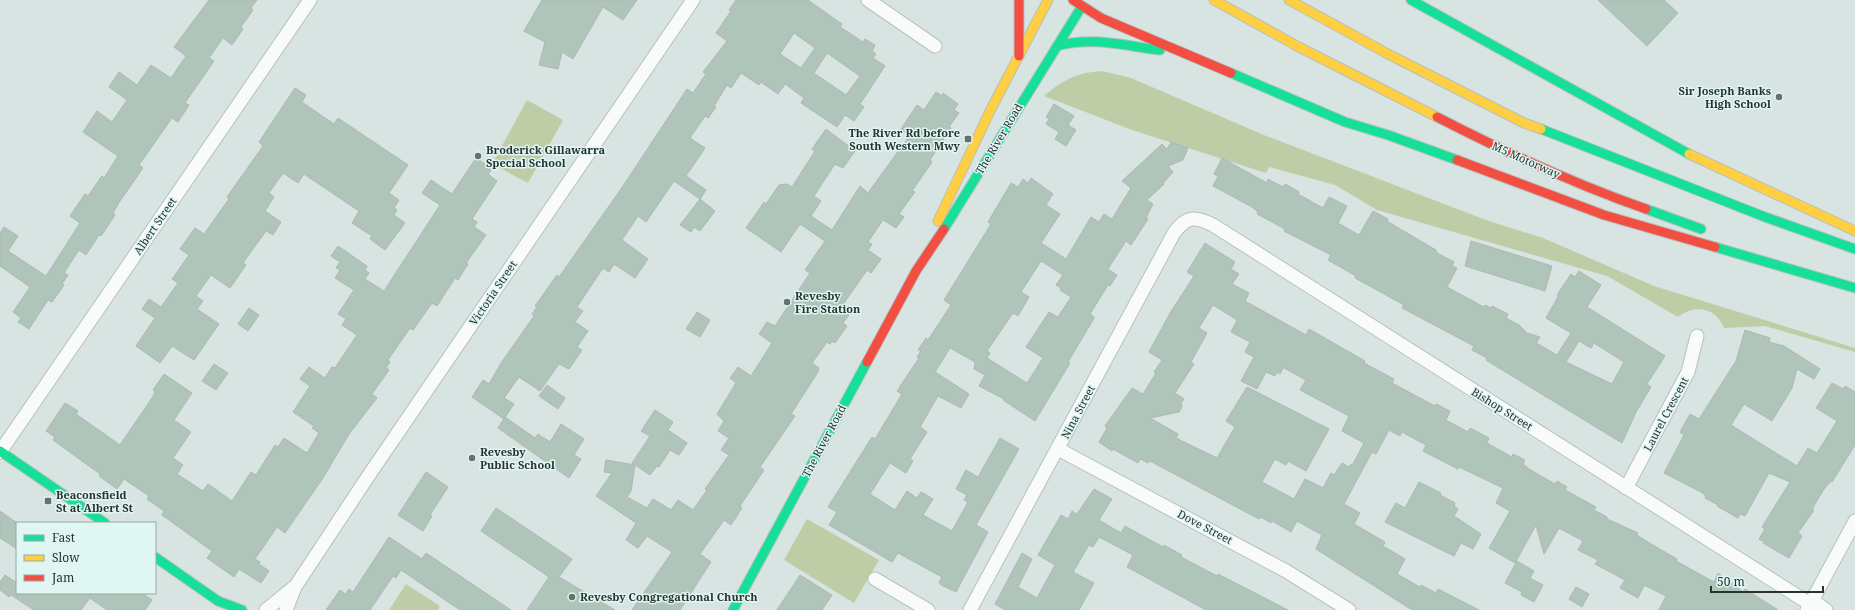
<svg xmlns="http://www.w3.org/2000/svg" width="1855" height="610" viewBox="0 0 1855 610" font-family="'Noto Serif',serif">
<rect width="100%" height="100%" fill="#d7e4e2"/>
<path fill="#bfcda7" d="M1102,71L1131,78L1264,135L1486,220L1543,238L1654,286L1855,348V352L1765,326L1724,328C1716,307 1694,304 1678,317L1607,276L1377,210L1335,185L1269,167L1266,173L1132,130L1044,96C1064,79 1076,73 1102,71Z
M527,100L563,120L528,183L492,164Z
M807,519L879,560L854,603L784,560Z
M406,584L440,606L438,610H389Z"/>
<path fill="#b0c5ba" stroke="#aeb7b4" fill-rule="evenodd" d="M209,0H257L251,8L253,10L241,27L243,29L232,45L223,38L209,58L214,61L185,103L189,105L178,122L172,118L139,165L143,168L120,201L113,213L115,215L101,236L99,235L86,255L79,250L64,273L68,275L62,284L64,285L52,302L48,300L29,329L18,322L21,318L13,312L30,287L0,266V233L4,227L18,236L8,251L46,276L80,223L70,216L85,194L88,196L102,176L104,178L118,156L83,132L97,111L112,122L127,100L109,87L119,72L137,85L151,65L171,78L186,56L174,47Z
M542,0H637L623,20L603,7L573,59L562,52L558,69L539,65L545,42L524,31Z
M736,0H808L842,24L840,27L863,42L865,39L875,45L872,51L876,54L873,58L885,66L860,104L864,107L854,121L845,115L837,127L801,103L804,98L785,84L778,94L761,82L759,85L741,73L731,88L727,85L714,106L716,107L708,118L705,116L690,138L705,148L686,176L706,190L700,199L674,181L646,222L638,216L622,240L648,259L635,278L614,264L609,272L603,268L577,307L583,311L575,322L588,331L577,347L582,350L569,369L559,364L540,391L519,377L504,398L514,404L504,419L472,397L483,380L489,384L501,363L534,316L532,314L537,307L535,306L557,275L559,277L621,189L687,89L693,93L706,74L703,72L727,41L716,33L731,11L729,10ZM794,33L815,48L801,68L780,54ZM827,53L860,76L846,95L814,73Z
M1598,0H1664L1678,13L1647,46Z
M295,88L306,95L302,102L334,124L338,118L408,165L389,193L399,200L394,208L397,210L394,215L405,223L385,250L370,239L372,236L352,223L359,211L304,174L298,183L283,173L269,193L274,197L265,211L281,222L273,235L266,231L243,263L246,265L230,288L211,275L196,296L203,301L197,309L219,324L194,360L172,346L160,363L136,346L155,318L142,309L149,299L161,307L178,283L172,279L189,255L180,249L195,228L204,234L229,199L227,197L263,146L259,142Z
M936,92L942,96L943,93L958,104L954,110L959,113L949,127L951,128L930,160L932,162L912,191L915,192L899,214L904,217L896,228L883,220L868,242L872,244L868,250L881,259L871,273L867,270L842,306L851,312L843,323L847,326L835,343L832,341L830,344L827,342L812,363L819,368L818,372L791,414L795,416L760,467L764,470L740,506L742,508L731,525L724,520L700,554L711,562L680,610H632L672,552L647,536L638,548L626,540L636,523L596,496L612,473L604,472L606,460L635,465L632,463L650,436L641,431L655,410L673,422L668,430L687,443L679,455L670,450L659,467L657,466L650,475L635,465L631,491L627,497L647,508L653,499L671,510L678,500L693,510L707,490L705,489L729,455L721,450L729,438L718,431L724,421L717,414L736,383L730,378L738,367L751,376L772,343L759,334L767,322L775,326L810,273L805,270L825,241L800,224L781,252L746,228L764,202L766,204L779,185L787,184L792,187L815,151L812,149L826,129L855,151L843,168L835,164L814,196L821,201L811,216L832,230L860,186L868,193L910,135L901,129L917,105L924,110Z
M1054,104L1074,116L1068,125L1076,130L1066,146L1055,139L1059,132L1046,124L1049,119L1046,117Z
M1171,142L1188,148L1183,160L1168,166L1173,172L1163,183L1164,184L1147,200L1153,204L1146,218L1148,219L1131,245L1126,241L1108,269L1117,275L1110,286L1108,285L1090,314L1094,317L1093,320L1068,362L1070,363L1035,421L1003,400L1004,399L979,386L985,375L974,369L975,362L950,348L935,372L969,394L961,408L938,396L920,427L927,432L910,459L913,461L906,473L890,463L870,494L895,510L907,491L917,498L921,492L933,499L923,515L952,531L968,502L964,500L967,495L956,489L966,470L978,477L1000,438L1019,449L976,525L988,532L956,592L941,585L939,582L942,577L898,553L892,562L829,525L837,512L828,507L872,437L875,439L902,394L897,391L919,358L917,357L921,351L918,350L926,338L928,340L951,305L944,300L991,224L988,222L1011,183L1018,187L1023,179L1028,183L1031,178L1053,194L1046,205L1060,214L1041,243L1066,259L1091,217L1099,222L1104,214L1112,219L1131,188L1122,181L1162,144L1167,149ZM1041,261L1063,275L1056,285L1061,288L1060,290L1071,297L1058,317L1049,312L1026,347L1043,358L1027,383L987,358L990,353L987,351L1013,313L1018,316L1029,297L1021,292Z
M476,158L492,169L488,174L497,181L472,219L477,222L474,227L486,235L466,263L468,264L458,280L455,278L437,306L432,303L413,330L410,328L388,360L390,362L386,368L389,370L372,394L377,398L349,434L323,478L285,533L277,527L255,559L260,562L259,564L269,571L261,583L239,569L234,577L207,558L212,551L162,515L164,511L147,499L149,496L124,479L117,489L99,476L100,474L53,440L55,437L46,431L65,403L78,411L76,414L120,445L154,395L155,391L153,390L164,374L192,393L174,420L191,432L173,458L183,465L177,474L203,491L208,484L232,501L251,472L256,475L275,445L278,447L284,438L307,453L319,433L312,428L314,426L293,412L310,386L300,379L309,367L325,378L332,367L335,368L357,335L342,325L346,319L338,314L354,290L335,278L340,270L336,268L340,262L331,256L338,246L367,266L365,270L369,273L365,279L384,291L440,205L422,193L431,180L452,194Z
M1222,158L1267,183L1268,179L1283,187L1285,184L1299,192L1298,194L1323,208L1329,197L1347,206L1338,223L1359,235L1373,211L1388,219L1387,221L1400,229L1436,250L1437,253L1454,262L1452,266L1457,268L1447,287L1484,307L1485,305L1491,308L1492,306L1508,314L1506,318L1519,325L1527,333L1540,337L1536,343L1557,355L1571,333L1546,318L1559,295H1557L1571,274L1575,277L1579,271L1601,285L1587,307L1665,356L1647,384L1651,387L1636,412L1622,443L1494,365L1486,360L1487,358L1472,350L1474,346L1402,308L1404,305L1355,278L1356,276L1328,260L1331,255L1284,231L1285,229L1257,214L1258,212L1252,207L1213,186L1218,176L1214,174ZM1579,341L1591,348L1594,343L1624,362L1612,384L1566,362Z
M700,199L715,211L700,231L694,227L691,232L680,225Z
M1471,241L1552,266L1545,291L1465,266Z
M1205,243L1235,262L1231,269L1239,274L1232,284L1249,293L1245,301L1306,335L1309,329L1365,361L1364,363L1394,379L1392,383L1435,406L1436,404L1450,411L1446,420L1468,432L1470,428L1489,438L1487,443L1512,457L1513,454L1525,460L1523,464L1529,469L1555,484L1557,481L1567,487L1565,490L1596,507L1594,510L1607,517V519L1638,533L1637,535L1646,541L1677,559L1676,561L1714,582L1718,573L1743,592L1745,589L1778,610H1659L1666,596L1644,585L1638,598L1620,588L1625,580L1595,564L1598,560L1578,550L1583,541L1559,528L1544,554L1536,525L1515,563L1489,548L1510,511L1496,503L1503,488L1459,467L1458,469L1423,451L1426,445L1402,432L1400,436L1389,430L1376,454L1372,452L1344,504L1360,513L1354,524L1385,542L1383,546L1405,559L1397,574L1420,587L1421,585L1436,593L1438,589L1479,610H1412L1316,549L1322,535L1297,521L1291,532L1272,521L1271,523L1260,517L1259,519L1150,461L1148,463L1140,459L1138,463L1113,449L1112,451L1099,442L1107,428L1105,426L1132,388L1143,394L1156,373L1154,372L1162,360L1149,352L1170,313L1194,276L1187,272ZM1213,305L1237,320L1231,332L1250,342L1245,352L1254,357L1241,381L1257,389L1266,372L1275,376L1277,372L1280,374L1283,368H1284L1306,380L1300,390L1349,416L1342,431L1364,443L1353,464H1351L1349,467L1342,463L1334,475L1331,473L1323,488L1305,479L1294,499L1262,482L1275,459L1286,465L1288,461L1306,471L1329,429L1247,387L1226,421L1235,427L1217,458L1176,438L1178,434L1150,418L1179,412L1182,407L1181,403L1184,399L1175,393L1194,364L1191,362L1207,333L1199,328Z
M249,308L259,315L248,331L238,324Z
M697,312L710,320L700,337L686,329Z
M1745,330L1770,338L1769,342L1784,346L1820,369L1814,379L1797,369L1792,388L1772,421L1744,404L1731,425L1797,466L1808,448L1817,453L1837,421L1816,408L1832,383L1843,389L1845,386L1855,392V445L1832,482L1831,481L1824,489L1812,509L1814,510L1798,533L1802,536L1789,558L1763,543L1764,542L1759,539L1765,529L1762,527L1790,482L1769,473L1745,516L1740,514L1738,518L1717,506L1718,505L1705,498L1706,496L1701,492L1664,473L1684,435L1680,432L1690,414L1699,419L1736,361Z
M214,364L228,373L216,390L202,381Z
M547,385L565,398L558,409L539,396Z
M505,417L535,438L538,434L550,442L561,424L584,439L574,455L581,459L569,478L498,428Z
M426,472L448,487L430,515L432,516L423,531L398,515Z
M1419,482L1441,493L1440,495L1455,503L1454,506L1458,509L1454,516L1481,534L1473,549L1461,543L1454,556L1385,522L1396,503L1405,508Z
M1094,489L1112,499L1099,520L1121,533L1125,526L1163,547L1164,545L1182,555L1181,557L1217,576L1218,574L1288,610H1206L1127,567L1133,555L1099,537L1093,547L1089,545L1073,572L1094,583L1079,610H1005L995,604L1022,553L1032,559L1018,587L1037,598L1055,565L1038,555L1061,515L1068,519L1072,511L1077,514Z
M496,508L572,559L559,577L615,610H527L549,577L481,531Z
M0,511L17,523V549L0,538Z
M389,537L422,559L426,553L511,610H460L401,570L396,578L393,576L370,610H326L340,590L345,594L349,589L353,592Z
M1517,561L1534,571L1530,578L1543,585L1534,602L1521,595L1522,592L1505,583Z
M5,575L17,583V593H142L152,600L145,610H107L90,598L81,610H34L11,595L9,597L0,590V582Z
M800,575L832,595L822,610H777Z
M1576,587L1589,594L1582,607L1569,599Z"/>
<g fill="none" stroke-linecap="round" stroke-linejoin="round">
<defs>
<path id="street" d="M868,0L935,46
M1058,449L1286,571L1349,610
M0,452L310,0
M1626,488L1688,372L1697,336
M875,579L928,610
M1812,600L1826,610
M266,610L293,588
M286,610L295,587L369,475L693,0
M970,610L1174,233C1186,216 1195,216 1213,225L1810,604
M1807,610L1855,521"/>
<path id="fast" d="M1411,0L1689,154
M1057,46C1092,36 1125,46 1160,50
M1231,73L1345,122L1388,135L1457,160
M1541,129L1765,217L1855,249
M1646,209L1701,229
M944,229L1082,6
M1715,247L1855,288
M0,451L105,523
M155,557L218,601L242,610
M733,610L867,362"/>
<path id="slow" d="M1214,0L1297,46L1437,117
M1289,0L1388,54L1524,123L1541,129
M1689,154L1855,231
M938,221L991,109L1048,0"/>
<path id="jam" d="M1019,0V56
M1073,0L1101,18L1231,73
M1437,117C1505,152 1574,184 1646,209
M1457,160L1604,215L1715,247
M867,362L916,271L944,229"/>
</defs>
<use href="#street" stroke="#b7c1bf" stroke-width="15"/>
<use href="#fast" stroke="#b7c1bf" stroke-width="11"/>
<use href="#slow" stroke="#b7c1bf" stroke-width="11"/>
<use href="#jam" stroke="#b7c1bf" stroke-width="11"/>
<use href="#street" stroke="#f9fbfb" stroke-width="13"/>
<use href="#fast" stroke="#16e098" stroke-width="9"/>
<use href="#slow" stroke="#ffcf43" stroke-width="9"/>
<use href="#jam" stroke="#f24e42" stroke-width="9"/>
</g>
<g fill="#66706f" stroke="#dff6f3" stroke-width="1.5">
<circle cx="1779" cy="97" r="4"/>
<rect x="964" y="135" width="8" height="8" rx="2"/>
<circle cx="478" cy="156" r="4"/>
<circle cx="787" cy="302" r="4"/>
<circle cx="472" cy="458" r="4"/>
<rect x="44" y="497" width="8" height="8" rx="2"/>
<circle cx="572" cy="597" r="4"/>
</g>
<g text-anchor="middle" stroke-width="3" stroke-linejoin="round" paint-order="stroke">
<g font-size="11" font-weight="bold" fill="#293231" stroke="#dff6f3" text-anchor="start">
<text x="1771" y="95" text-anchor="end">Sir Joseph Banks<tspan x="1771" dy="13">High School</tspan></text>
<text x="960" y="137" text-anchor="end">The River Rd before<tspan x="960" dy="13">South Western Mwy</tspan></text>
<text x="486" y="154">Broderick Gillawarra<tspan x="486" dy="13">Special School</tspan></text>
<text x="795" y="300">Revesby<tspan x="795" dy="13">Fire Station</tspan></text>
<text x="480" y="456">Revesby<tspan x="480" dy="13">Public School</tspan></text>
<text x="56" y="499">Beaconsfield<tspan x="56" dy="13">St at Albert St</tspan></text>
<text x="580" y="601">Revesby Congregational Church</text>
</g>
<g font-size="11" fill="#293231" stroke="#dff6f3">
<text transform="translate(999 139) rotate(-59)" y="4">The River Road</text>
<text transform="translate(1526 160) rotate(24)" y="4">M5 Motorway</text>
<text transform="translate(155 226) rotate(-56)" y="4">Albert Street</text>
<text transform="translate(493 293) rotate(-56)" y="4">Victoria Street</text>
<text transform="translate(1502 409) rotate(32)" y="4">Bishop Street</text>
<text transform="translate(1078 412) rotate(-62)" y="4">Nina Street</text>
<text transform="translate(1666 414) rotate(-62)" y="4">Laurel Crescent</text>
<text transform="translate(824 441) rotate(-62)" y="4">The River Road</text>
<text transform="translate(1205 527) rotate(28)" y="4">Dove Street</text>
</g>
</g>
<rect x="16" y="522" width="140" height="72" fill="#dff6f3" stroke="#96a8a5"/>
<rect x="24" y="535" width="20" height="6" fill="#16e098" stroke="#96a8a5"/>
<text x="52" y="542" font-size="12" fill="#293231">Fast</text>
<rect x="24" y="555" width="20" height="6" fill="#ffcf43" stroke="#96a8a5"/>
<text x="52" y="562" font-size="12" fill="#293231">Slow</text>
<rect x="24" y="575" width="20" height="6" fill="#f24e42" stroke="#96a8a5"/>
<text x="52" y="582" font-size="12" fill="#293231">Jam</text>
<path d="M1711 586v6h112v-6" fill="none" stroke="#293231" stroke-width="2"/>
<text x="1717" y="586" font-size="12" fill="#293231" stroke="#dff6f3" stroke-width="3" paint-order="stroke">50 m</text>
</svg>
